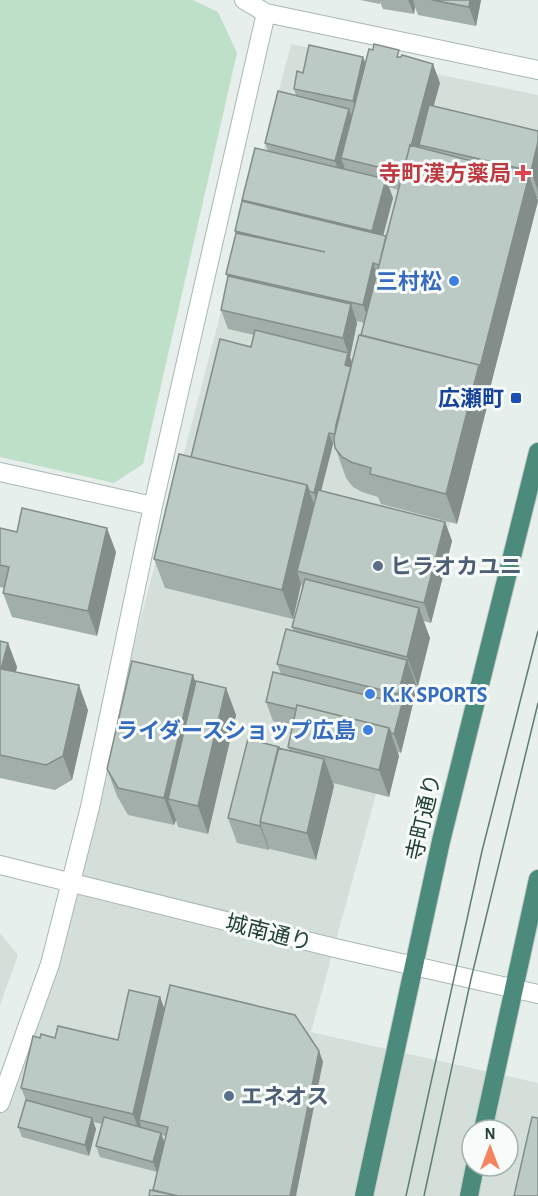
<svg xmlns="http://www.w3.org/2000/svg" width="538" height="1196" viewBox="0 0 538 1196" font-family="'Alegreya Sans','Noto Sans JP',sans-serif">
<rect width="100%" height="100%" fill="#e6efeb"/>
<path fill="#d4dfda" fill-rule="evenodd" d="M291,44L538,95V201L311,1032L538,1083V1196H0V1109L47,977ZM472,1130H508V1166H472Z
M0,933L18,955L0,1005Z"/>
<path fill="#bfe0c8" d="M0,0H193L218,12L237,53L143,464L114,483L0,457Z"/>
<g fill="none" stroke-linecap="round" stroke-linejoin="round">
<defs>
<path id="minor" d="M244,0L266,13L538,70
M0,472L153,506
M0,1103L50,964L90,807L153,506L266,13"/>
<path id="tertiary" d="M0,865L335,948L538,994"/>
<path id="trunk" d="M483,1130L538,879
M364,1196L441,841L538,452
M469,1196L475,1166"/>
</defs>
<use href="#minor" stroke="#a8b8b2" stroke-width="20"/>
<use href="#tertiary" stroke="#a8b8b2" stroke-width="20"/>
<use href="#trunk" stroke="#c2cac8" stroke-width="20"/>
<use href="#minor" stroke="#fff" stroke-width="18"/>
<use href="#tertiary" stroke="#fff" stroke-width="18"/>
<use href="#trunk" stroke="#4c8a7c" stroke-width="18"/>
<path stroke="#5f7d75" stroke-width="1.5" d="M406,1196L482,851L538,631
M424,1196L471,979L538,703"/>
</g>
<path fill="#a1aea9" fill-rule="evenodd" d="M360,0H481L476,26L418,15L415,7L414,14L383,9L380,2V4Z
M401,57L440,83L433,106L538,131V198H537L538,201L489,392L490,395L457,524L381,504L378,497L362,492L353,487L346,478L334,444H333L321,491L445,522L452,541L431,623L423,621L430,638L418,686H416L417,687L401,753L398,752L399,756L389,797L333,783L334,786L316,860L270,849L269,848V850L237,843L228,818L279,747L280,748L289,750L288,747L293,726L273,721L266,702L281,674L277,664L294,632L292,627L303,588L301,584L293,619L165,588L154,559L191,457L251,347L254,335L228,329L221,310L228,278L226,274L236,233L235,231L243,202L242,200L268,151L265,143L296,95L294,89L303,73ZM389,187L398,190L386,236H383L393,198ZM357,321L364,323L352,363L350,357L357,323Z
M0,528L116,552L97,636L12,617L3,593L4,588L0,587Z
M0,641L8,643L17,667L16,672L88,710L72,780L55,790L0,778Z
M195,682L226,688L236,715L208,834L178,827L176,820L174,825L128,815L117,796L107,769Z
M160,997L164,1009L319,1051L323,1062L153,1190L160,1159L157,1172L100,1157L96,1146L102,1124L93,1122L96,1129L89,1156L22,1137L18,1127L26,1100L21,1088L40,1038H55L118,1040ZM161,1135L166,1136L164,1142Z"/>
<path fill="#838d89" d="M408,0H413L415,7L414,14Z
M470,0H481L476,26L469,7Z
M363,57L370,76L360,120L353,101Z
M433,64L440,83L423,145H419L422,151L404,174Z
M349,109L356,128L341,158L345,169L342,180L335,161Z
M538,142V191L531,171Z
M529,176L538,201L489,392L490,395L457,524L446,494Z
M386,179L393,198L379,251L372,231Z
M373,263L380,283L370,324L363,305Z
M351,304L357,323L350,357L352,363L349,376L345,365L348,353L343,338Z
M329,433L333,444L318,503L314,493Z
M307,485L318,515L297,571L301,584L293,619L282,590Z
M445,522L452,541L431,623L424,603Z
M107,528L116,552L97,636L88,611Z
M419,608L430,638L418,686L407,657Z
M8,643L17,667L10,693L1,669Z
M407,660L417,687L401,753L394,734L402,704L398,694Z
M193,675L203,703L168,799L176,820L174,825L164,798Z
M79,685L88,710L72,780L63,756Z
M226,688L236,715L208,834L198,806Z
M389,728L399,756L389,797L379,770Z
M324,759L334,786L316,860L307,833Z
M260,823L269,848V850L260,826Z
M160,997L167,1016L139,1120L141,1126L140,1133L133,1114Z
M319,1051L323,1062L296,1196H290Z
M92,1118L96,1129L89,1156L85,1145Z
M161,1133L165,1144L157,1172L153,1162Z"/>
<path fill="#bbcac4" stroke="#838d89" stroke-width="1.5" d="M432,0H470L469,7Z
M374,44L399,50L397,57H401L402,55L433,64L411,146L410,145L403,173L341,158L369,49L373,50Z
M309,45L363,57L353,101L294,89L297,71L303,73Z
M278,91L349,109L335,161L265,143Z
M429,105L538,131V142L531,171L419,145Z
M410,145L529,176L480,367L479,365L361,335Z
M255,148L386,179L372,231L242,200Z
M242,201L386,236L379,265L373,263L363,305L226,274L236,233L325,252L235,231Z
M228,276L351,304L343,338L221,310Z
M255,330L348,353L345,365L351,367L335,434L329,433L314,493L309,491L307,485L191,457L220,339L251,347Z
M359,335L479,365L446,494L370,474L371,468L351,462L342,457L335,448L334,439L336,425Z
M179,454L307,485L282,590L154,559Z
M318,490L445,522L424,603L297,571Z
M22,508L107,528L88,611L3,593L9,567L0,565V528L17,532Z
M305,579L419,608L407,657L292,627Z
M286,629L407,660L398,694L277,664Z
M0,641L8,643L1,669L79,685L63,756L46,765L0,755Z
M132,661L193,675L164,798L118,788L107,769Z
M273,672L402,704L394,734L391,733L389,728L297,705L296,709L266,702Z
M196,681L226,688L198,806L168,799Z
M297,705L389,728L379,770L288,747Z
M248,739L279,747L260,822H261L260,826L228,818Z
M278,748L324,759L307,833L260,822Z
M170,985L295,1015L319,1051L290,1196H178L153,1190L168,1127L139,1120Z
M129,990L160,997L133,1114L21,1088L33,1036L40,1038L41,1034L55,1038L58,1026L118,1040Z
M26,1100L92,1118L85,1145L18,1127Z
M104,1117L161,1133L153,1162L96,1146Z
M532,1117L538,1118V1196H514Z
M150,1190L178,1196H149Z"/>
<path fill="#e0444e" stroke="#f7fbf9" stroke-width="2" d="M520 164h6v6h6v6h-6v6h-6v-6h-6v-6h6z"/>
<g fill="#3f7fe0" stroke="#f7fbf9" stroke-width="2">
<circle cx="454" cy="281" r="6"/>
<circle cx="370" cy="694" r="6"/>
<circle cx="368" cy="730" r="6"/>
</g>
<rect fill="#1a4fb4" stroke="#f7fbf9" stroke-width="2" x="510" y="392" width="12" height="12" rx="3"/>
<g fill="#5c6f8a" stroke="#f7fbf9" stroke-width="2">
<circle cx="378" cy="566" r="6"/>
<circle cx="229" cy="1096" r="6"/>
</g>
<g text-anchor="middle" stroke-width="6" stroke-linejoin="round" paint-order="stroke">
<g font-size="22" font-weight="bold" fill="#be3a42" stroke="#f7fbf9" text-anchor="end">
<text x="511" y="181">寺町漢方薬局</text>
</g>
<g font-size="22" font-weight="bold" fill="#366cbe" stroke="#f7fbf9" text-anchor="end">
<text x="442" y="289">三村松</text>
<text x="382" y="702" text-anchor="start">K.K SPORTS</text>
<text x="356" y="738">ライダースショップ広島</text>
</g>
<g font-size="22" font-weight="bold" fill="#164399" stroke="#f7fbf9" text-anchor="end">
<text x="504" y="406">広瀬町</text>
</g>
<g font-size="22" font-weight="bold" fill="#4e5e75" stroke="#f7fbf9" text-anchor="start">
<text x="390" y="574">ヒラオカユニ</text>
<text x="241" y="1104">エネオス</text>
</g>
<g font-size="22" fill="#24423a" stroke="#f7fbf9">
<text transform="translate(423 817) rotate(-77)" y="8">寺町通り</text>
<text transform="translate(269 932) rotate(14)" y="8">城南通り</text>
</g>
</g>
<g transform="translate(490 1148)"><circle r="28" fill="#f7fbf9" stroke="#a3b1ad" stroke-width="1.5"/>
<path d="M0-4.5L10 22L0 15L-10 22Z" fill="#f4845f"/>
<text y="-9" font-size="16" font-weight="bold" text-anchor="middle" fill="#24423a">N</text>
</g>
</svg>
